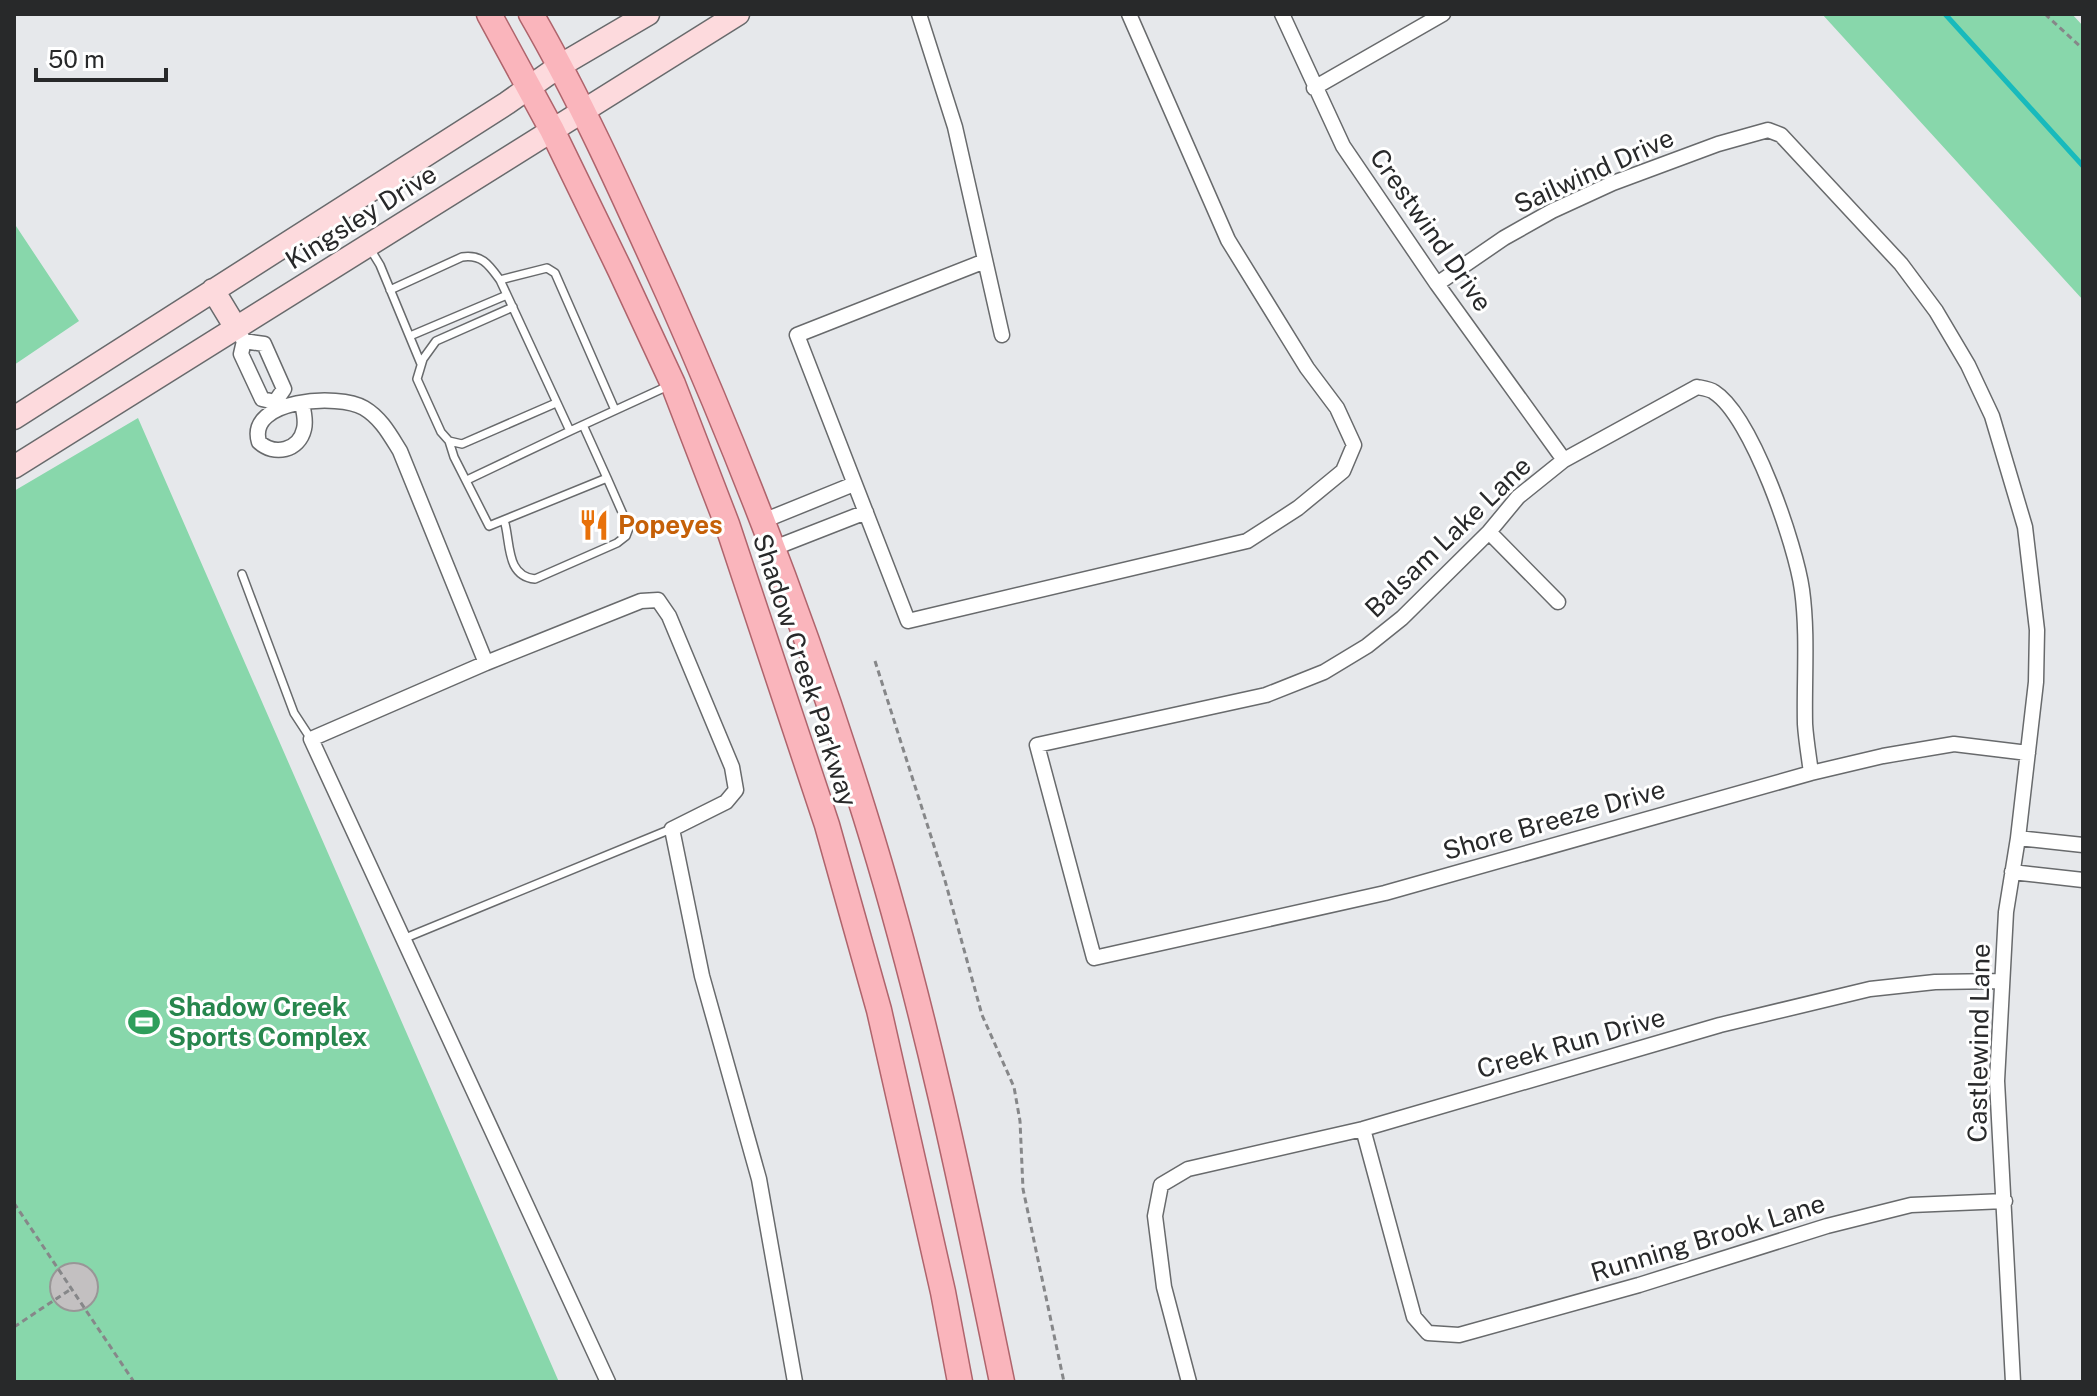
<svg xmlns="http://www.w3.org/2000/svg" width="2097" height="1396" viewBox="0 0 2097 1396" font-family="'Public Sans',sans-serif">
<rect width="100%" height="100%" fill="#e6e8eb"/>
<path fill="#88d7ab" d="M1822,14H2072L2083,26V300Z
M14,223L79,321L14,365Z
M138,418L559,1382H14V491Z"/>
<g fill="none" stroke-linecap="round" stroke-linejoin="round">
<path stroke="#18babc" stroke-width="5" d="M1945,14L2083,166"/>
</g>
<path fill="#c3c0c1" stroke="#999697" stroke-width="2" d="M50 1287a24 24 0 1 1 48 0a24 24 0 1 1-48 0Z"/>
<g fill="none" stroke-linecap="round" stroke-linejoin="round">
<defs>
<path id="lane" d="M369,247L380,265L421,364
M390,290L462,257C482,254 489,265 500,280
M507,295L500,280L547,268L555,273L615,410
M513,307L436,341L423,359L417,379L441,432L449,441L462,444L556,403
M410,336L507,295L570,431L583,425
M449,441L454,457L489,526L607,478L583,425L668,386
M467,480L570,431
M504,520C511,541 505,576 535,579L617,543L626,536L629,528L607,478
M242,574L294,713L311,739
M403,939L671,829"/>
<path id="street" d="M919,14L955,127L1002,335
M1282,14L1343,146L1437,284L1564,460
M1314,88L1443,14
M985,261L797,335L908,621L1247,541L1298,508L1343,471L1354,445L1337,408L1307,368L1228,240L1129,14
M1437,284L1504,238L1552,211L1613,183L1718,144L1768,130L1781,135L1901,264L1936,311L1968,365L1992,416L2025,527L2037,630L2036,682L2018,838L2006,912L1997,1081L2013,1382
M236,328L244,341L241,354L262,399L275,402
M244,341L264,344L284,389L275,402
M302,404C304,412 306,421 304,429C299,451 274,456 259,442C246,399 339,393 364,408C381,418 390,435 400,451L486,663L311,739L608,1382
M763,521L854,484
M1489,532L1558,602
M774,548L866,512
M486,663L641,601L658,600L669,616L732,767L736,790L726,802L672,829L702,976L759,1179L795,1382
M1811,773C1809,757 1806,740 1805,724C1804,680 1808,634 1802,590C1796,546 1752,416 1714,392C1710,389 1702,388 1697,387L1564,460L1518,497L1489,532L1402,618L1367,646L1324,672L1266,695L1037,745L1094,958L1385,893L1811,773L1883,756L1954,744L2028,753
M2018,838L2083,845
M2012,872L2083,880
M1363,1129L1414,1317L1428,1333L1459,1335L1639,1285L1827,1226L1911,1205L2005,1201
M1189,1382L1164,1287L1155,1216L1161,1185L1188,1169L1363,1129L1720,1025L1870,989L1935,982L2001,981"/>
<path id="secondary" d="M213,290L236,328
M14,418L507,103L561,65L648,14
M14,467L738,14"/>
<path id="primary" d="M489,14L552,130L620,270L673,384L727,524L827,825L879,1010L943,1292L960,1382
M531,14C583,104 626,201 669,296C744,465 810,638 865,815C923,1000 963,1192 1002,1382"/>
</defs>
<use href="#lane" stroke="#686a6c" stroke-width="10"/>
<use href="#street" stroke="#686a6c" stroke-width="17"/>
<use href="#secondary" stroke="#686a6c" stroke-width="25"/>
<use href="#primary" stroke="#af646c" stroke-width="27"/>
<path stroke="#868789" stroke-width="3" stroke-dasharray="6 4" stroke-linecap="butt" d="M2045,14L2083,49
M875,661L944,877L982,1015L1014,1087L1020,1121L1023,1189L1064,1382
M14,1203L134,1382
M14,1327L71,1289"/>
<use href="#lane" stroke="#fff" stroke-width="7"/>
<use href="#street" stroke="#fff" stroke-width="14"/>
<use href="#secondary" stroke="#fddadd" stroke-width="22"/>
<use href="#primary" stroke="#fab5bc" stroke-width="24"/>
</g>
<defs>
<symbol id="restaurant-bare" viewBox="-9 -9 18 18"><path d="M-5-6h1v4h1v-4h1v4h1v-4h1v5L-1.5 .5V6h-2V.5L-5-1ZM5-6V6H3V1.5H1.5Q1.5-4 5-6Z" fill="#e8710a" stroke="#fff" stroke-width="2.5" paint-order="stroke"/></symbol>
<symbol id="stadium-bare" viewBox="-9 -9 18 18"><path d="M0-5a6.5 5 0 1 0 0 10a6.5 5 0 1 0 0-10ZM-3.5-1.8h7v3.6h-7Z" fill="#2e9e5b" stroke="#fff" stroke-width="2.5" paint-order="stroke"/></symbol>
</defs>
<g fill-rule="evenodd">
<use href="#restaurant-bare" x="572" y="503" width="44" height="44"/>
<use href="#stadium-bare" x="122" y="1000" width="44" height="44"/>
</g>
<g text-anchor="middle" stroke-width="6" stroke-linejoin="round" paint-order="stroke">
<g font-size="26" fill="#28292a" stroke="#fff">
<text transform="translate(1594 171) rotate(-24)" y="9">Sailwind Drive</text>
<text transform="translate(361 217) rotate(-32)" y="9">Kingsley Drive</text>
<text transform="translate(1431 230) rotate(55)" y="9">Crestwind Drive</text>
<text transform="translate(1448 537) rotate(-44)" y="9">Balsam Lake Lane</text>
<text transform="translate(805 670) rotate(72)" y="9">Shadow Creek Parkway</text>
<text transform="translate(1554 820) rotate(-16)" y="9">Shore Breeze Drive</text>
<text transform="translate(1571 1043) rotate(-16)" y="9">Creek Run Drive</text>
<text transform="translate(1979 1043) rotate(-89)" y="9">Castlewind Lane</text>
<text transform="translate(1708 1238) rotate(-17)" y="9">Running Brook Lane</text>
</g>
<g font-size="26" font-weight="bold" fill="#c56008" stroke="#fff" text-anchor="start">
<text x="618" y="534">Popeyes</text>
</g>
<g font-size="26" font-weight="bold" fill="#27864d" stroke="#fff" text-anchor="start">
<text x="168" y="1016">Shadow Creek<tspan x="168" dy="30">Sports Complex</tspan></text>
</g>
</g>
<rect width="2097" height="1396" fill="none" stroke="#28292a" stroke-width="32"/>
<path d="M36 68v12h130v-12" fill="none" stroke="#28292a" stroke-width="4"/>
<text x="48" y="68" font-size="24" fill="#28292a" stroke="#ffffff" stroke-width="6" paint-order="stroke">50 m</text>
</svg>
